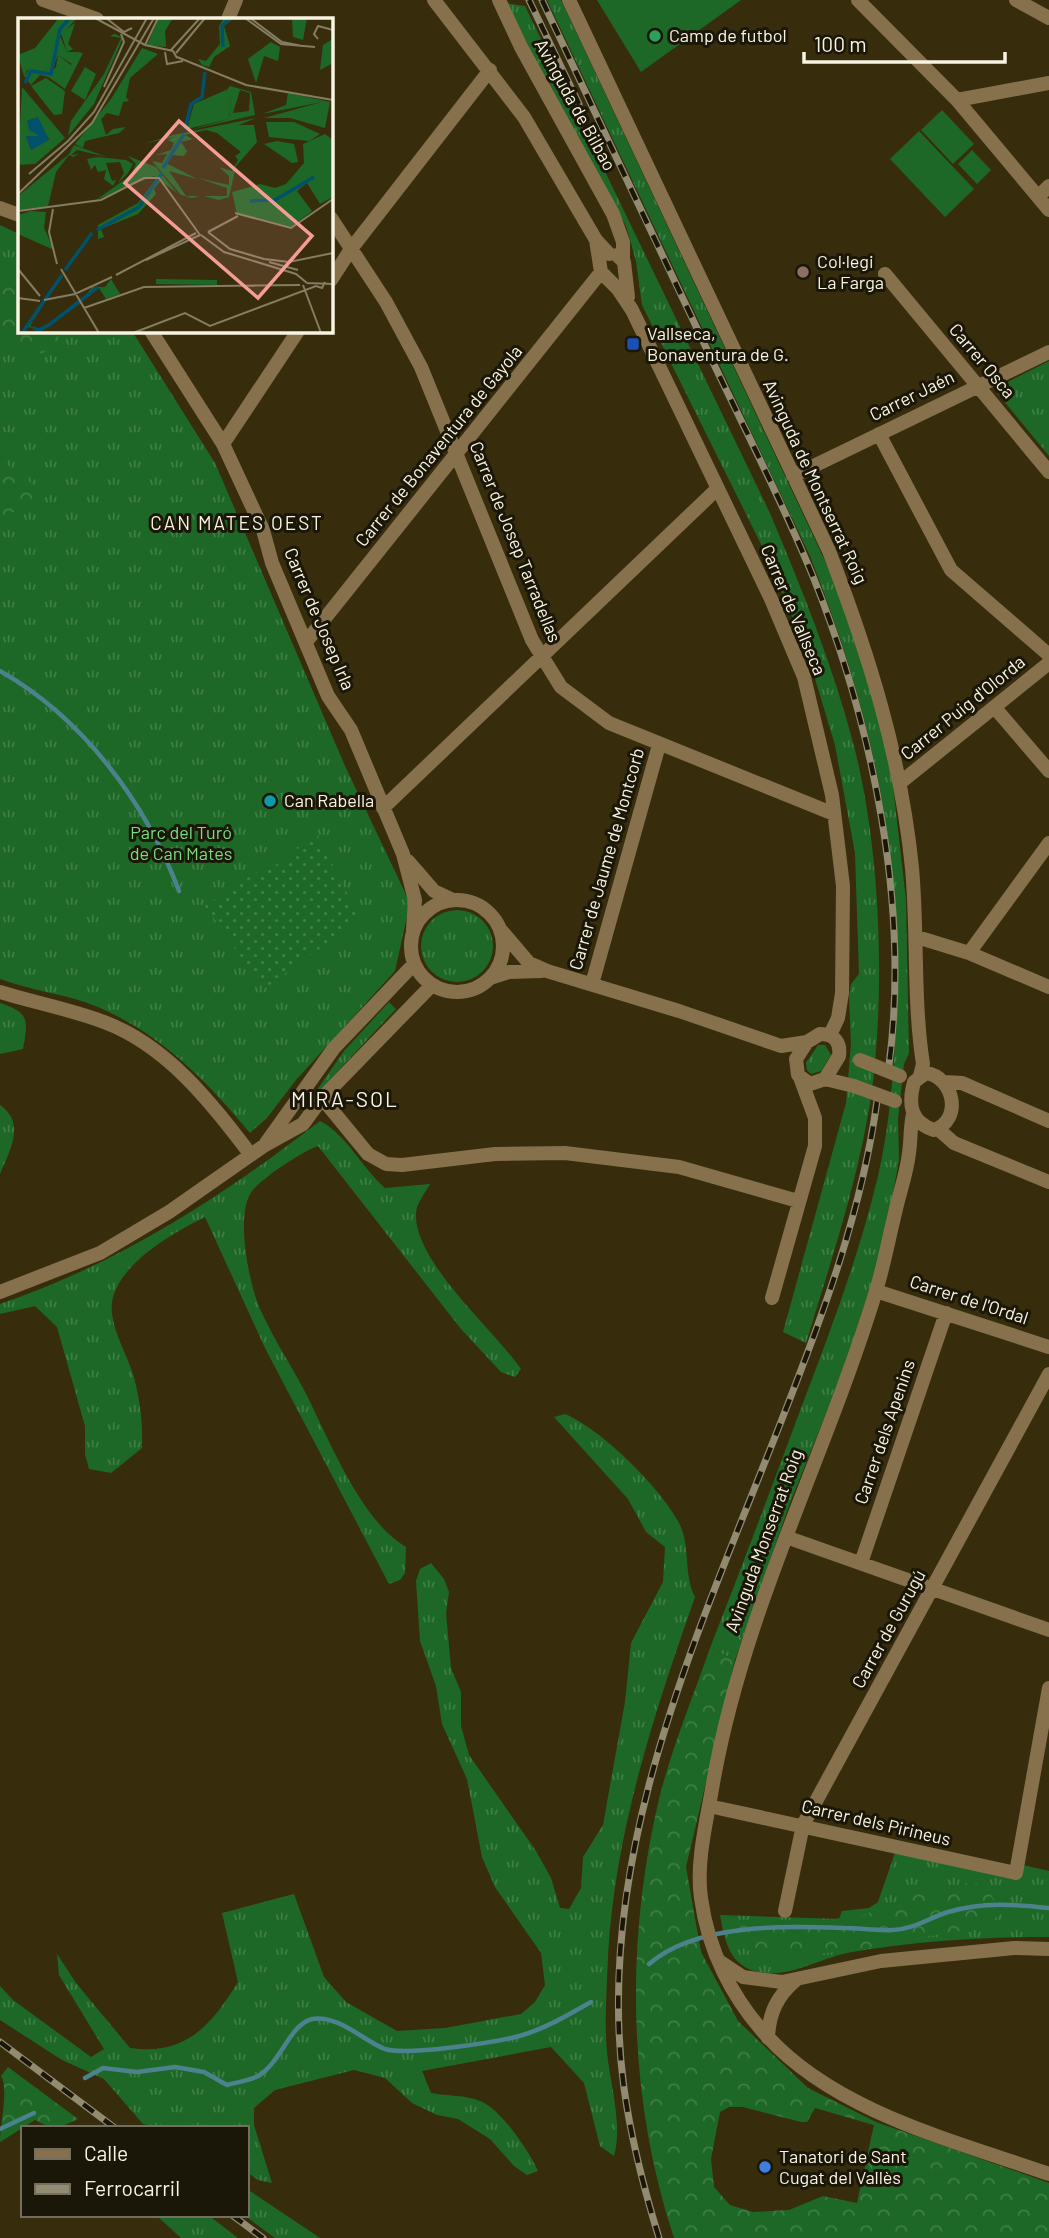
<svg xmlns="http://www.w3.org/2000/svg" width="1049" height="2238" viewBox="0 0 1049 2238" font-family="Barlow,sans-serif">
<defs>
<pattern id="grass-tufts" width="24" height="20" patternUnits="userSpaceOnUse" patternTransform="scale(1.75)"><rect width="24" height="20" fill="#1e6827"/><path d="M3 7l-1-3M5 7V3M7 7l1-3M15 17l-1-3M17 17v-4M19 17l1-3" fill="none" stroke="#3f7e46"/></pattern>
<pattern id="forest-crowns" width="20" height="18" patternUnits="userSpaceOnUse" patternTransform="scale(1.75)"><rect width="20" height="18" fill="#1e6827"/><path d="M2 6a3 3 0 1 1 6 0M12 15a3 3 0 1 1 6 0" fill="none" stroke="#3f7e46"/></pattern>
<pattern id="garden-dots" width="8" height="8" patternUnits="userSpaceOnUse" patternTransform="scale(1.75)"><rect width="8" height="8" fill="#1e6827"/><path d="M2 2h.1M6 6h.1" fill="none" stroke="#3f7e46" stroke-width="1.8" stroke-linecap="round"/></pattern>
</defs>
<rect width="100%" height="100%" fill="#372d0d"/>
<path fill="url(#grass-tufts)" d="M547,0H561L833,578L873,691L891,769L906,900L909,1053L904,1064L898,1119L899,1160L883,1247L845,1366L790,1503L735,1660L710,1648C741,1569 771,1489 801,1408C830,1332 859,1256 878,1176C890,1124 894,1070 896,1017C902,845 872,715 810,556Z
M505,3L525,6L769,511C802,589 834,668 855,750C881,855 886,996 870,1103C857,1184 830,1264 806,1343L783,1332L846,1103L851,1044L849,996L851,984L859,974L855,853L835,745L806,649L759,540L642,305L636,261L626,226Z
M0,225L19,234V331H132L215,463L345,766L410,903L395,971L296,1080L267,1118L250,1133C207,1081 161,1034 98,1007C67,994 32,991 0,979Z
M1049,361V456L994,389Z
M421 946a36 36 0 1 1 72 0a36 36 0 1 1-72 0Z
M389,1002L396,1009L308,1103L344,1051Z
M0,1003C30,1013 28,1020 23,1049L0,1054Z
M818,1045H825L831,1055L821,1071L811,1074L807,1070L806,1063Z
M0,1105C26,1123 10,1150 0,1174Z
M320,1121C347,1135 362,1168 385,1188L430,1184C425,1193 416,1204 416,1214C414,1262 494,1330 521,1369L515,1377L501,1372L461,1329L318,1146C303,1151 258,1180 250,1194C236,1220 249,1283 260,1309C272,1336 289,1362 303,1388C327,1434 360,1521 406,1547L405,1573L400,1580L389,1584L265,1348L205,1217C174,1232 118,1264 112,1302C109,1325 126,1352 133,1374C140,1398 143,1423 142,1448L111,1473L89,1469L85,1454V1426L57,1327L35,1306L0,1314V1304C118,1264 222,1197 320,1121Z
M565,1414C602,1430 660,1487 679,1523C691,1546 683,1574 695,1597C654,1714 615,1831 608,1956C607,1987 604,2021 607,2052C610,2085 623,2124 614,2156L600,2146L584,2083L551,2047L422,2071L431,2093C446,2096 466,2095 480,2101C502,2110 528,2150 538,2171L527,2175L514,2166L490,2139L458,2119L437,2115L412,2103L385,2078L354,2070L275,2090L254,2108V2125L272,2183L258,2180L247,2172V2128H162L143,2124L104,2079L62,2060L0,2020V1986L13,2000L91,2057L104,2049L59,1975L57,1954L76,1983L130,2048C185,2056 211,2026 238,1982L222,1913L294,1894L324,1977L346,2002L397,2031L445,2028L521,2014L535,2002L545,1985L541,1953L495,1887L482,1857L467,1779L442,1724L436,1686L420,1641L416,1581L420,1569L431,1563L444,1579L449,1592L446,1613L451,1668L461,1692V1726L469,1755L536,1851L551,1878L560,1908L569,1909L581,1888L583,1857L603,1825L625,1702L631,1643L663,1582L665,1547L646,1532L628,1499L554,1417Z
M897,1847L1011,1874L1019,1864L1049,1871V1937C983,1937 917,1941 852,1952C822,1957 788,1979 759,1972C729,1966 725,1941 720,1915L839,1919L842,1911L869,1908L878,1902Z
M247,2189L320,2238H275L244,2215H247Z
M156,2215H208L238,2238H181Z"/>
<path fill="url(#forest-crowns)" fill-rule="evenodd" d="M0,265H19V331H55L59,339L43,353H29L0,326Z
M0,459L40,490L26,508L0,516Z
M710,1648L735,1660L686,1867L701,1952L738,2021L808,2088L876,2122L1049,2183V2238H674C627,2096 625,1939 660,1795C673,1745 693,1697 710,1648ZM743,2107L801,2122H807L815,2108L874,2125L857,2203L823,2196L789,2210L753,2212L730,2205L714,2187L711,2159L720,2112L729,2107Z
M971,1882C989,1888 994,1896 999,1914L991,1923L973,1929C906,1938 824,1962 758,1953C749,1952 741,1947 733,1943L727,1925L735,1921L798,1923L877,1914L916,1893L955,1887Z
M8,2067L78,2119C60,2128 53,2130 35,2120L0,2142C0,2124 9,2089 1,2076Z"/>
<path fill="url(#garden-dots)" d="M317,834L360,919L264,989L205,906L266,866L270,870Z"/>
<path fill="#1e6827" d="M597,0H741L641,72Z
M942,110L974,144L953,164L921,130Z
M919,131L974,189L945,217L890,159Z
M972,150L991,170L977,184L958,164Z"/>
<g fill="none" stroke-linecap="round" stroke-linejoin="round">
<path stroke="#4b828d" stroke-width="4.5" d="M0,671C83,718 146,803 179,891
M649,1964C696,1923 784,1926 845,1928C860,1928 877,1931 893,1930C914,1929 929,1918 948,1912C983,1902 1014,1904 1049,1908
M85,2078L103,2068L137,2072L175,2067L204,2072L227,2085C237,2082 249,2081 258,2076C280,2064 290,2024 312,2019C338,2014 365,2042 385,2049C407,2056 499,2042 523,2035C546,2028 570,2014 591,2002
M0,2129L34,2113"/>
<path stroke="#87704c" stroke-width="14" d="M43,0L97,19
M434,0L524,117L596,240L609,254
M499,0L521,47L613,214L623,242V260
M569,0L829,551C869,655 901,757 912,868C918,933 913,1000 923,1064L920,1076
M858,0L957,100L1049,210
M1016,0L1049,18
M228,19L236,0
M957,100L1049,83
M1038,197L1049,186
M0,208L19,215
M331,218L386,302L421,367L532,640L561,687L609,723L834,814
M596,240L601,272L618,289L632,310L771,599L804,677L832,795L843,886L842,993L838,1018L830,1035
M617,255L624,262L628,297
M885,274L1049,472
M331,280L351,249L490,70
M151,331L223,444L263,530L272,563L328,696L351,730L403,854L415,900L413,930
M879,434L951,570L1049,655
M223,444L298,331
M793,476L1049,352
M306,642L601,272
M995,708L1049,771
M901,782L1049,663
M383,808L717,489
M408,861L434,891L451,899
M411 946a46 46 0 1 1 92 0a46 46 0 1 1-92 0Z
M500,929L529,963L547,971L679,1011L781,1046L807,1042
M917,937L969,953L1049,987
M969,953L1049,843
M490,978L509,972L542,971
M592,984L659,745
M0,992C35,1003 70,1009 104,1022C168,1046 211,1103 251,1155
M820,1034C834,1034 841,1042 839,1056L825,1079L810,1084L798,1075L796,1059L807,1042Z
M926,1073C954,1077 963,1120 934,1130C910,1122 908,1104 914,1082Z
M825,1079L854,1086
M945,1082L962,1083L1049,1121
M322,1098L368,1154L386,1164L402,1165L495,1154L565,1153L679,1167L798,1201
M913,1114C910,1127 911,1140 909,1153C907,1172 900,1191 896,1209C889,1237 884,1265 876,1291C824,1461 742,1612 712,1789C706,1824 696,1863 701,1898C708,1950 732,1998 767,2036C836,2112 955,2141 1049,2174
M938,1129L954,1143L1049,1182
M266,1143L334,1048L414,964
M876,1291L1049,1347
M0,1292L100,1253L169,1212L265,1145L303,1124L322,1098L432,985
M772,1298L815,1146V1118L801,1080
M786,1537L1049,1630
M861,1563L946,1313
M718,1808L1016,1873L1049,1688
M785,1911L803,1825L1049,1374
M719,1961L743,1977L782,1982L881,1961L1014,1948L1049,1949
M768,2038C769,2013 777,1996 796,1980"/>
<defs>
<path id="rail" d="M529,0L579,104
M542,0C598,119 654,238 710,356C745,430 783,503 814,579C873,727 910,906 889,1065
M0,2042L115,2128
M232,2215L263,2238
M659,2238C644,2189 631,2139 624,2088C592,1853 701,1627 784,1414C824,1312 862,1210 877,1101"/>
</defs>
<use href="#rail" stroke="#928a71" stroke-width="7"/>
<use href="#rail" stroke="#1a1608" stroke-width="4.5" stroke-dasharray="13" stroke-linecap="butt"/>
<path stroke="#87704c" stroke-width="14" d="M860,1060L900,1076
M854,1086L895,1101"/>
</g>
<circle fill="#2e9e5b" stroke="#1a1608" stroke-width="2.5" cx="655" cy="36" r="7"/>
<circle fill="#8d6e63" stroke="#1a1608" stroke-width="2.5" cx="803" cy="272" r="7"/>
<rect fill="#1a4fb4" stroke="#1a1608" stroke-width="2.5" x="626" y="337" width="14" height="14" rx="3.5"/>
<circle fill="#0f9aa8" stroke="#1a1608" stroke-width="2.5" cx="270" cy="801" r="7"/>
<circle fill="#3f7fe0" stroke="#1a1608" stroke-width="2.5" cx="765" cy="2167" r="7"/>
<g text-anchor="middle" stroke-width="6" stroke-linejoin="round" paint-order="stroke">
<g font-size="18" fill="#f9f3e1" stroke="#1a1608" text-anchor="start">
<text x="669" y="42">Camp de futbol</text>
<text x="817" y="268">Col·legi<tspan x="817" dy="21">La Farga</tspan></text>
<text x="647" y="340">Vallseca,<tspan x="647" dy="21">Bonaventura de G.</tspan></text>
<text x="284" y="807">Can Rabella</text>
<text x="779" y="2163">Tanatori de Sant<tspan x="779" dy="21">Cugat del Vallès</tspan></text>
</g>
<g font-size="18" fill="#f9f3e1" stroke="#1a1608">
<text transform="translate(575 105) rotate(61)" y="6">Avinguda de Bilbao</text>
<text transform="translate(982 361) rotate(50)" y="6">Carrer Osca</text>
<text transform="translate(912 396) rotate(-26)" y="6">Carrer Jaén</text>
<text transform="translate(439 446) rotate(-51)" y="6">Carrer de Bonaventura de Gayola</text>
<text transform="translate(815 482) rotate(65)" y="6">Avinguda de Montserrat Roig</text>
<text transform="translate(515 542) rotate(68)" y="6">Carrer de Josep Tarradellas</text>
<text transform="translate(793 610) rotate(67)" y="6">Carrer de Vallseca</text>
<text transform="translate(319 619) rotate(67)" y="6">Carrer de Josep Irla</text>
<text transform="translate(963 708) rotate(-39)" y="6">Carrer Puig d'Olorda</text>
<text transform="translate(607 859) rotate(-74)" y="6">Carrer de Jaume de Montcorb</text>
<text transform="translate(969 1300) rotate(18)" y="6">Carrer de l'Ordal</text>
<text transform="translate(885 1432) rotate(-71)" y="6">Carrer dels Apenins</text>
<text transform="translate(764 1541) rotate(-70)" y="6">Avinguda Monserrat Roig</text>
<text transform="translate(889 1629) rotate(-61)" y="6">Carrer de Gurugú</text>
<text transform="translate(876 1823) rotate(13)" y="6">Carrer dels Pirineus</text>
</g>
<g font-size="18" fill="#7add7f" stroke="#1a1608">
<text x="181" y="839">Parc del Turó<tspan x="181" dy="21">de Can Mates</tspan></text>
</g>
<g font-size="19" letter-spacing="2" fill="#f9f3e1" stroke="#1a1608">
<text x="237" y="530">CAN MATES OEST</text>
</g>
<g font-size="21" letter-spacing="2" fill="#f9f3e1" stroke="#1a1608">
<text x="345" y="1107">MIRA-SOL</text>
</g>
</g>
<g transform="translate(18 18)">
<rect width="315" height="315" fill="#372d0d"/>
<path d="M48,0L29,53L9,52L6,58L0,37L17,30L40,1ZM141,0H155L147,13L148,29L129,27ZM206,0H216L206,8L212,28L196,39L191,49L184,47L180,41L188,43L202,26L201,8ZM57,5L50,26L55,31L49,34L43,15ZM98,15L97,16L105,20L76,86L50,118L53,103L86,56L103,20L92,18ZM315,21V45L302,52L305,27ZM124,30L140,36L112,60L108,79L111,83L105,84L101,98L89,95L83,101L88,117L95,111L108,109L101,115L67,123L65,130L57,126L93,81ZM59,34L65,35L47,71L29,58L38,49L40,37L53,47ZM28,60L47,73L44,96L36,97L13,68ZM212,68L233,74L237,97L171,112L211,101L213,82L208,73ZM222,72L232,75L231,93L215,95ZM270,75L312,84L307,110L272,100H246L304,84L244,96L268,87ZM238,100L221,107H236L239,124L218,148L211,179L201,182L186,178H209V170L180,160L211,167V158L201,149L214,153L220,142L217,138L223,134L199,115L188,112L167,117L175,121L163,124L169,133L166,138L153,137L148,145L179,161L151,153L168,178H181L174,180L163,177L134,143L144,145L149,136L138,137L153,132L156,125L150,122L156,119L125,126L155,117ZM248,104H276L302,116L291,123L251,119ZM307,116L315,122V179L302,186L289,165L279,173L294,193L273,209L219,196L214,174L242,166L257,170L268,166L286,145L285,126ZM259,123L276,126L280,144L274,145L246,126ZM56,127L89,139L59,132L53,137L61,136L55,139L51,137L38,154L30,188L0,192V178L51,136ZM80,139L108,142L115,146L110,155L100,165L106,155L102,144L88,145L94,163L98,162L95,168L86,161L88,152L80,154L77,147L73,152L69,141ZM138,161L143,162L136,171L138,176L120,196L83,211L86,219L80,221V207L120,185ZM13,193L28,194L26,210L36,232L0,216V197ZM93,261L102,276L88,281L81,270L74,271L63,285L22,312L11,309L4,313L15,303L19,290L26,282H28L12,308L20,312L62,285L74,269H87ZM138,261L199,262V267L138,266Z" fill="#1e6827" fill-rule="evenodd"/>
<path d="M50,0H59L42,18L49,34H59L54,46L40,37L31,59L22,57L13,67L6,58L13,49L29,53L39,15ZM253,24L262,29L260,43L246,38L238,65L230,41ZM67,49L78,56L67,82L53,73ZM4,69L47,120L17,146L0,147ZM17,100L31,121L13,132L8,118L23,119L9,103ZM110,138L138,149L159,175L136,158L78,182L113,157L118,146Z" fill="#1e6827" fill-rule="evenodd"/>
<path d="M208,72L213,82L211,101L169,111L176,86Z" fill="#1e6827"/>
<path d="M274,0H289L285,22L275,19Z" fill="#1e6827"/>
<path d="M20,99L31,122L13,132L8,118H22L11,112L9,103Z" fill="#005169"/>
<path fill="none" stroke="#005169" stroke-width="3.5" d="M205,29L204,8L212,0M7,65L13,53L33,56L42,11L52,0M167,111L173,86L184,79L187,54M145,150L166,116M232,183L257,182L296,159M79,212L121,189L144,155M47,252L74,215M15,310L21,312L31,307L80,269M4,315L44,257"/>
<path fill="none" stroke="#857c62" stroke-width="2" d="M77,0L127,27L155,33L159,40M88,0L106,14L114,10M227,0L263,26L297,29M232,0L264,24L284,28M300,21L296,16L300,8L315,12M127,27L140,0M153,32L182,0M147,34L149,46L165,43M158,35L187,0M159,39L228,67L315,82M86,69L106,24L103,16M11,156L50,123L76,94L129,0M0,176L74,105L136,0M35,191L31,214L39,246M0,193L83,182L126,160H141L182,217L128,242M217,195L273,210L315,181M190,214L212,231L246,241L271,244L315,235M190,214L220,198M183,217L206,234L278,256L289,265M251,244L280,252M0,251L22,278M43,251L81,315M98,257L178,215M289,265L315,266M285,267L303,315M0,280L22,283M26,282L57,276L94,259M66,290L126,269L282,267M115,315L167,295L192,308L298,268L304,270L307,264"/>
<path fill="#f59c96" fill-opacity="0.15" stroke="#f59c96" stroke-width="3.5" d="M161,103L294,218L240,280L107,165Z"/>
<rect width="315" height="315" fill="none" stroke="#f9f3e1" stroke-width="3.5"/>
</g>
<rect x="21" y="2126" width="228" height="91" fill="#1a1608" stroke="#736e5f" stroke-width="2"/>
<rect x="35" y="2149" width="35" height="10" fill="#87704c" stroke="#736e5f" stroke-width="2"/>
<text x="84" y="2161" font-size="21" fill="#f9f3e1">Calle</text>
<rect x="35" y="2184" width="35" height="10" fill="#928a71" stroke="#736e5f" stroke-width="2"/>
<text x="84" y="2196" font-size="21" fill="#f9f3e1">Ferrocarril</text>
<path d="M804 52v10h201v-10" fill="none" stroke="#f9f3e1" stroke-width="3.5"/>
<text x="814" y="52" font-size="21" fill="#f9f3e1" stroke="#1a1608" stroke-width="5" paint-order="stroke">100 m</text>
</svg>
